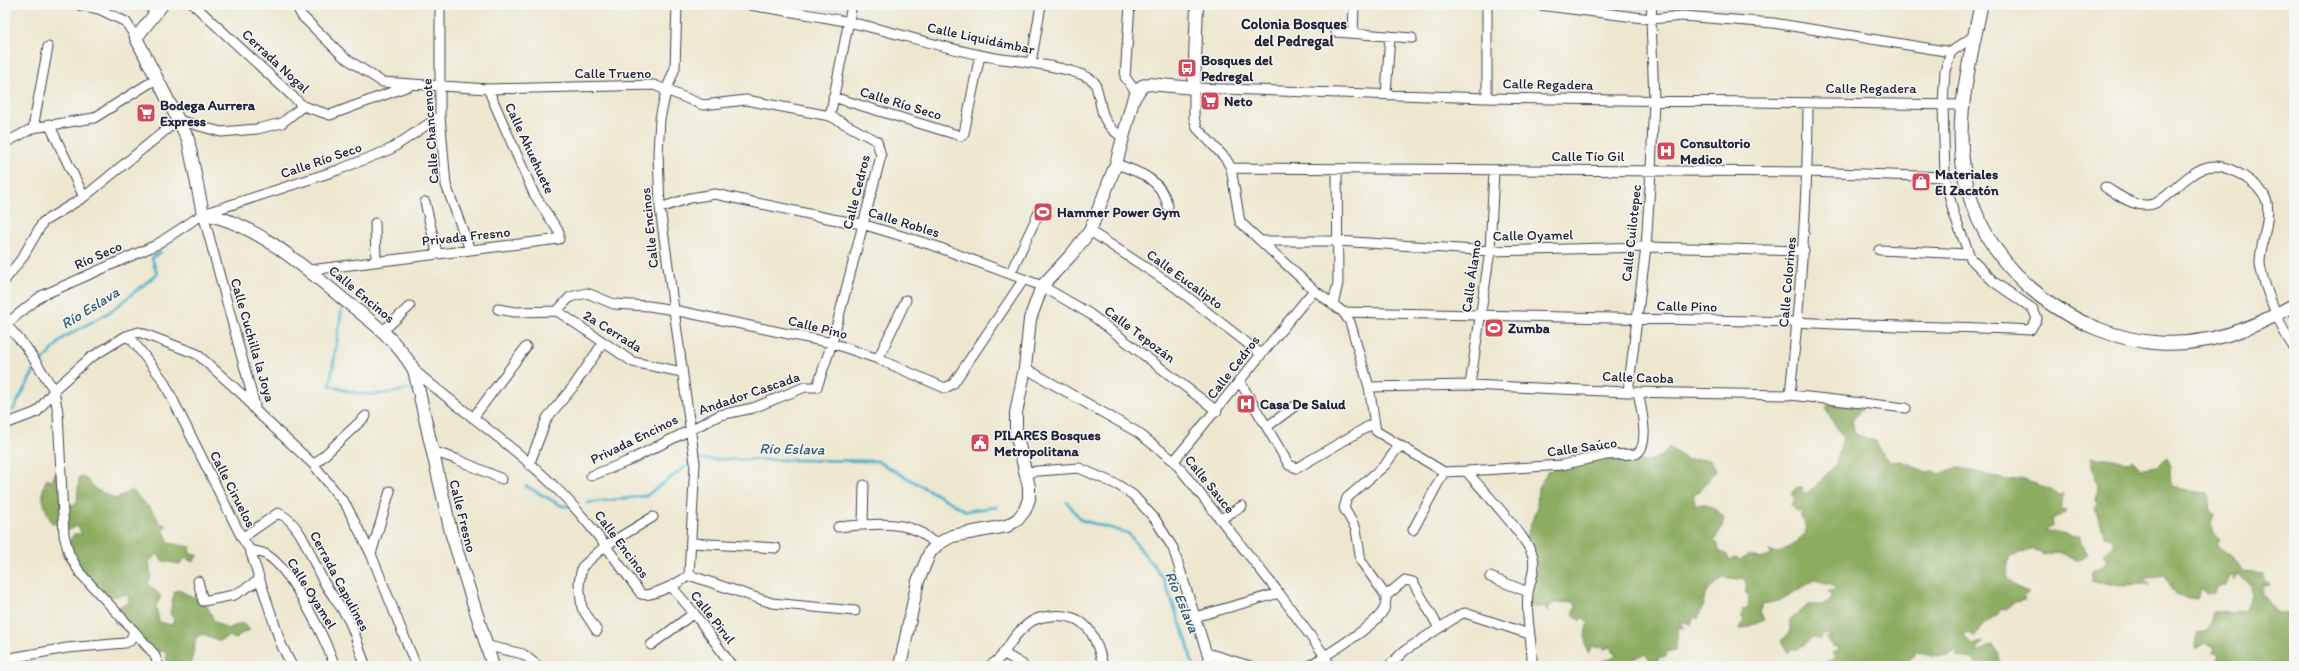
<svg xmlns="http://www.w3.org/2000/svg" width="2299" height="671" viewBox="0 0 2299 671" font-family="Itim,sans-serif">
<rect width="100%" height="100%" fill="#f6f6f2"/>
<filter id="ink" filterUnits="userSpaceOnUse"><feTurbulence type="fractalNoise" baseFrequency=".025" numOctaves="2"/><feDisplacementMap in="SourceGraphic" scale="8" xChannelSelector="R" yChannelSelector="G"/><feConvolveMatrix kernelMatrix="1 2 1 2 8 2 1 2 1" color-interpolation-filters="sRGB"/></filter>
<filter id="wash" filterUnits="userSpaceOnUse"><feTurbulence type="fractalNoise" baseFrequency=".012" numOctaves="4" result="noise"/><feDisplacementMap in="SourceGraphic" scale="16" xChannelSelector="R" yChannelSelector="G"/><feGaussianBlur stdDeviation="0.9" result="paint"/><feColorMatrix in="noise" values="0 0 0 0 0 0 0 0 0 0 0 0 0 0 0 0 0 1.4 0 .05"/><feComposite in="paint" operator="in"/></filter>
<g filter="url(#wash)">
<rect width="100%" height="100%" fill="#ede7cf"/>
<path fill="#8cac60" stroke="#57674e" d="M1846,397L1853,399L1862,410L1852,420L1855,434L1875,441L1884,456L1890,462L1903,461L1905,464H1910L1926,473L1933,471L1939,474L1958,467L2007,480L2021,479L2051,489L2059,496L2064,493L2060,508L2067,512L2052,519L2053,525L2044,530L2074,537L2080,536L2081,544L2087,554L2080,560L2057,552L2043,555L2041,552L2031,549L2011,556L2006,576C2012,585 2019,589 2029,592L2023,597L2025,600L2015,602L2005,610L2001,609L1997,615L1983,624L1976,636L1965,632V638L1972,645L1985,641L1976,649L1979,651L1993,645L1999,656L2001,666H1977L1972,659L1957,657V650C1942,661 1930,653 1914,652V656L1908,659L1906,666H1817L1836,658L1832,653L1840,648L1832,646L1825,638L1833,637L1829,636V634H1825L1820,639L1814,637L1798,649H1791L1788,654L1781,641L1790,633V619L1808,605H1822L1831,600L1832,595L1828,592L1836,588L1834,585L1815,580L1779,601L1762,604L1760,611L1764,620L1740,630L1744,620L1741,616L1744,609L1748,607L1749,596L1745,592C1747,587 1747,583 1743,578L1738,579L1724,577C1701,593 1708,596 1698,618L1694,616L1691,625L1685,622L1679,623L1684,627L1679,628L1675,650L1667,652L1666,657H1658V661L1670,664L1671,666H1654L1645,654L1633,658L1631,666L1624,664L1622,666H1607L1603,661L1618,655L1609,647L1604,649L1603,645L1600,648L1592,646L1588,653C1584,644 1584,629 1589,621L1585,620L1583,616L1580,621L1573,614L1576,606L1574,602L1553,603L1547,611L1545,607H1524L1521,595L1537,567L1521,540L1527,535L1537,507L1538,487L1548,471L1550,472C1559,465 1565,467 1575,464C1585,460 1592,452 1604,449L1612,458L1624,463L1638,460L1645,462L1663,456L1669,447L1687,460L1709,459L1716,469L1700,492L1693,495L1696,505C1708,502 1716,510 1724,517L1722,527L1714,541L1718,544L1719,551L1727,555L1729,560L1735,558L1741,560L1748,555L1761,559L1772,555L1769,551L1778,553L1791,546L1806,533L1805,524L1800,515L1803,511H1797L1791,504L1795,498L1792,494L1797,487L1803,488L1802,492L1807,493L1816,486L1836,464L1843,437C1837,427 1830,420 1826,408L1832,401Z
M2091,457L2129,462L2132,460L2141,469L2158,467L2167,458L2171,466L2170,470L2171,486L2181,490L2208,493L2210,509L2214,515L2211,523L2212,533L2220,540L2217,545L2231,555L2243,572L2264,574L2265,579L2270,584L2265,586L2263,582L2261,593L2278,613L2290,614L2294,610V666H2220L2214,662L2219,658L2217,654L2212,653L2214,647L2206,644L2196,650L2197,633L2208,631L2213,612L2244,611L2253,593L2250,584L2238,575L2235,580L2233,575L2229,578L2227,584L2217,587L2215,593L2206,594L2204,591L2200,589L2197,599L2177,596L2164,575L2142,578L2151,584L2110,585L2091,580L2092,571L2103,566L2108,559L2103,554L2113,544L2111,538L2105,536L2095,508L2098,503L2096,501L2098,487Z
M55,473L59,475L61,493L67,499V506L77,504L79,477H84L97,490L116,499L132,490C140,500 158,513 159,523L166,525L164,531L169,543L191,547L189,553L198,555L193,562L185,558L180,564L163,561L157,554L149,562L151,577L148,584L161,596L156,606L159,622L172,625L174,619L170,614L174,592L179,590L206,604L214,621L227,629L242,623L250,630L241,634L236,639L229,636L220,641L203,634L196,637L191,666H166L167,655L164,651L146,654L137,647V633L129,627L125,630L115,623V608L129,603L128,594L107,598L84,584L77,569L67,560L62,553L74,534H82L78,526L65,531L60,525L52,523C45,510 38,493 47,479L52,482Z"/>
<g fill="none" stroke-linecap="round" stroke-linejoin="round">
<path stroke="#4db2cc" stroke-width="3" d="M342,308L330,385C361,398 376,396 409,389L411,390
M13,410L34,371L63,338L110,312L157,274L152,258L161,252
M526,486L562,506H569
M1067,502L1081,520L1128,533L1163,578L1187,641L1193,666
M587,503L646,496L696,459L877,461L966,511L996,507"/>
</g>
</g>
<g filter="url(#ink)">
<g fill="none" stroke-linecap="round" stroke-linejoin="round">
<defs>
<path id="minor" d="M79,5L99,9L126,22L136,38
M148,5L156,13
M194,5L303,106
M296,5L302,16L344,57L382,82L488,89L654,85L703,105L746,100L830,116L877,141L881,156L832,343L817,387H805L753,408L720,415L626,462L591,476
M440,5V116L446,185L470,250
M750,5C783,11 816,15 849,22C900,33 950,51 1002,59C1021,61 1085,69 1095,83C1104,108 1097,120 1122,137
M1130,5L1125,77L1136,92
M1487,5V98
M1539,5L1651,19L1682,16L1773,23L1951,52
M1336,32L1412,38
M1353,33L1354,5
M1031,63L1041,5
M1386,94L1390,36
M833,97L961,136L964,133L980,55
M303,106L330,115L411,85
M830,116L852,5
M49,124L84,197
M33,128L48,47
M5,143L33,128L94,118L156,79
M1116,164C1140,172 1161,179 1168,206
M1231,168L1808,172L1945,177
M2105,187C2119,195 2135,209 2153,204C2160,202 2167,195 2173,190C2201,165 2215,156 2249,180C2269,194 2270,205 2266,227C2264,238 2260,251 2260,263C2261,279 2283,335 2294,347
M425,202L437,253
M660,208L690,198L715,194L832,219L862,224L935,246L1042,286L1090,314L1217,411
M203,214L255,406
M375,223L376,261
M1090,231L1175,287L1261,354
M1262,241H1338L1490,251L1646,247L1804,251
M1879,250L1969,254
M310,270L559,239V232L534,194L488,89
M1010,274L1041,208
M5,280L22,258L43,222L84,197L178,120L221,132L257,129L282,123L303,106
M1333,305L1338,283L1337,169
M498,309L515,312L557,311L570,297L587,293L614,304L649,306L674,310L832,343L878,359L945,388L953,384L1024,279
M557,311L633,362L682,372
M1343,312L1797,322C1875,327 1953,326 2030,330L2037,319L2033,309L1994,282L1971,259L1954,215L1945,177L1943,104L1945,71L1951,52L1975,35
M5,323L26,347L54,390L58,413L64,535L69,554L80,573L134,631L130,641L125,643L67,648L5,659
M6,324L41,296L156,245L203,214L338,170L391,149L440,116
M384,330L410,306
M126,336L132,340L163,380L242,538L250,550L281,644L292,666
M878,359L906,300
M1025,368L1137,432L1174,461L1279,593L1325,656L1330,666
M414,370C461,411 515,446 559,491C590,522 615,559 641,594C650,598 681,582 689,575L695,463L660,208L658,153L660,119L666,91L675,68L677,5
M1239,380L1289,465L1297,468L1374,423
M1470,385L1490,251L1494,170
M1369,387L1470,385L1628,392L1790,395L1906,408
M1628,392L1646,247L1651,170L1654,100L1651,19L1652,5
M1790,395C1800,297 1808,201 1808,103
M473,418L526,347
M5,424L37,412L56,388L90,358L126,336L139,332L197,354L244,396L256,411L314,465L346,505L371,554L416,666
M1268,426L1295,406
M432,451L456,459L502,479
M1174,461L1314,290
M314,465L366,416
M529,465L547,418L573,387L603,343
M1466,471L1562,465L1606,455L1636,454C1651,446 1641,407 1638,392
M1025,472L1079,468L1118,485L1133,495L1155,519L1173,548L1211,666
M1221,519L1242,506
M863,524L864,485
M838,527C863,525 894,520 918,531C926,534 927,540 938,544
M1413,530L1444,472
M242,538L278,513C303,523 312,563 325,584C333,597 345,611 351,625C357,639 360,653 366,666
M692,543L776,548
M250,550C255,551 261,552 265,554C291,567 325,639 335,666
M371,554L390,491
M689,575L772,603L855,611
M1490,577L1528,592
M198,581L203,601L234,595L260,580
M671,586L694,613L732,666
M1386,596L1405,580L1413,582L1439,628
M1195,617L1279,593
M134,631L154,654L159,666
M597,631L582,608L579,583L582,567L605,546L653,517
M651,645L694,613
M488,646L523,654L538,666
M1003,653L1022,664L1023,666
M1207,653L1250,666
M989,666C1003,660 1008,643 1019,632C1030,621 1035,618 1050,616C1086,612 1096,635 1103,666
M1309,666C1326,655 1374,627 1383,611C1386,607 1386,601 1386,596L1361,561L1356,529L1344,508L1347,498L1385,465L1399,446
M1389,666L1404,651L1461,614L1465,613L1529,634
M1532,666C1533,641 1525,618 1528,593C1530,581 1536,570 1533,557C1530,540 1480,487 1466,471L1444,472L1376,431L1369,387L1350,322L1343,312L1314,290L1240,222L1231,168L1226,159L1197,128L1194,118V88L1487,98L1962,105"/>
<path id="tertiary" d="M162,5L136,38L188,139L203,214C255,222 304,267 343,299C370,320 396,339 414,370L451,532L493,666
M900,666L918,581L930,552L938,544L952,536L1007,526L1018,519L1025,510L1029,499V487L1016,433V413L1025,368L1030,319L1042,286L1071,255L1090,231L1116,164L1133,100L1142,86L1149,84L1194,88L1197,5"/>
<path id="secondary" d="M1981,5C1969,66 1951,128 1968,190C1990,274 2074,337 2159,343C2207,346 2253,329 2294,305"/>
</defs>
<use href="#minor" stroke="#404051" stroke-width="11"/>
<use href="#tertiary" stroke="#404051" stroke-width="14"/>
<use href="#secondary" stroke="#404051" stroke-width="15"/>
<use href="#minor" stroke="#fff" stroke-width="9"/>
<use href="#tertiary" stroke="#fff" stroke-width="12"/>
<use href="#secondary" stroke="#fff" stroke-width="13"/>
</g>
</g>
<defs>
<symbol id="bus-square" viewBox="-11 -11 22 22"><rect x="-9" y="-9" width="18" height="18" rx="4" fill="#d1495b" stroke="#f6f6f2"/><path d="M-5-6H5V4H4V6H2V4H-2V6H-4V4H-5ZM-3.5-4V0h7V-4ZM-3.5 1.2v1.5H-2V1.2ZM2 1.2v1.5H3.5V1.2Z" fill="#fff"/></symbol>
<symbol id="supermarket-square" viewBox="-11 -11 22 22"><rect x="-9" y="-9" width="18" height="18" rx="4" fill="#d1495b" stroke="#f6f6f2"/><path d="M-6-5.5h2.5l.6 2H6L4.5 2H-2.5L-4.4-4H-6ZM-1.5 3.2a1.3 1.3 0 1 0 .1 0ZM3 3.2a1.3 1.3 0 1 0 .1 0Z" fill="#fff"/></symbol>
<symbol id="hospital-square" viewBox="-11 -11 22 22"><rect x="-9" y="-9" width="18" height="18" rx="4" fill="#d1495b" stroke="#f6f6f2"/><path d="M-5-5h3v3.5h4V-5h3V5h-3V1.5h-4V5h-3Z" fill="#fff"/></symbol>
<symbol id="shop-square" viewBox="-11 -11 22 22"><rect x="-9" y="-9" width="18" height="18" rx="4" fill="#d1495b" stroke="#f6f6f2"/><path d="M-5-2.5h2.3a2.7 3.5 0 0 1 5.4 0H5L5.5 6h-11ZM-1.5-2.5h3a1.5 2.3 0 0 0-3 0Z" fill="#fff"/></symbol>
<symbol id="stadium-square" viewBox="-11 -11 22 22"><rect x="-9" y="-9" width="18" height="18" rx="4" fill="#d1495b" stroke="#f6f6f2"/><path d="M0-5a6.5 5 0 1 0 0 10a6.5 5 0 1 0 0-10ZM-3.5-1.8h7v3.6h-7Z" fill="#fff"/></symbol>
<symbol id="civic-square" viewBox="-11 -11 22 22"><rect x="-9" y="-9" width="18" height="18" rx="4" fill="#d1495b" stroke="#f6f6f2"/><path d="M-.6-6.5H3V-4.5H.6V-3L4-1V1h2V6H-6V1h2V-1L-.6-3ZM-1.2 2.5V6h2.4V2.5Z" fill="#fff"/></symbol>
</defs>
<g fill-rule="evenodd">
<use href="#bus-square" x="1176" y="57" width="22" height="22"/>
<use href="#supermarket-square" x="1199" y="90" width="22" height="22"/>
<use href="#supermarket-square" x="135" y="102" width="22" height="22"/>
<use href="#hospital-square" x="1655" y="140" width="22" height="22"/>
<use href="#shop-square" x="1910" y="171" width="22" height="22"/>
<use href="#stadium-square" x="1032" y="201" width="22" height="22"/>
<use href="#stadium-square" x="1483" y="317" width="22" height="22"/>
<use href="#hospital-square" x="1235" y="393" width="22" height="22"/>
<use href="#civic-square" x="969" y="432" width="22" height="22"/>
</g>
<g text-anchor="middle" stroke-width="3" stroke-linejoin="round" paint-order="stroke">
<g font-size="14" fill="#22223b" stroke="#f6f6f2">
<text transform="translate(981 38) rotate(12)" y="5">Calle Liquidámbar</text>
<text transform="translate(276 61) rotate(43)" y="5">Cerrada Nogal</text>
<text x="613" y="78">Calle Trueno</text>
<text transform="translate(1548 84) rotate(1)" y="5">Calle Regadera</text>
<text x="1871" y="93">Calle Regadera</text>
<text transform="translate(901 103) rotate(17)" y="5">Calle Río Seco</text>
<text transform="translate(430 131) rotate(-94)" y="5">Calle Chancenote</text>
<text transform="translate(530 148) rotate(65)" y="5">Calle Ahuehuete</text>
<text x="1588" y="161">Calle Tío Gil</text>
<text transform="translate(321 160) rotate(-19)" y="5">Calle Río Seco</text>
<text transform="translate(856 192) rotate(-76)" y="5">Calle Cedros</text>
<text transform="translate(904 222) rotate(17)" y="5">Calle Robles</text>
<text transform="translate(649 228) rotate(-96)" y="5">Calle Encinos</text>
<text transform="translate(1631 233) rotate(-84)" y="5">Calle Cuilotepec</text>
<text transform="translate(1533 235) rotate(-1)" y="5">Calle Oyamel</text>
<text transform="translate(466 236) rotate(-6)" y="5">Privada Fresno</text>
<text transform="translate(98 255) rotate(-24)" y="5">Río Seco</text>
<text transform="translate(1471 276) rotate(-82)" y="5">Calle Álamo</text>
<text transform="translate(1185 279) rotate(36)" y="5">Calle Eucalipto</text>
<text transform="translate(1787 282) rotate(-85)" y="5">Calle Colorines</text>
<text transform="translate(362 294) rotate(40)" y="5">Calle Encinos</text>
<text transform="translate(1687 306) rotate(1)" y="5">Calle Pino</text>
<text transform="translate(818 327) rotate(14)" y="5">Calle Pino</text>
<text transform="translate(613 331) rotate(32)" y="5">2a Cerrada</text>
<text transform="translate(1140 334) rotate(37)" y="5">Calle Tepozán</text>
<text transform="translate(253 340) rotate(74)" y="5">Calle Cuchilla la Joya</text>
<text transform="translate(1233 367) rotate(-52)" y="5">Calle Cedros</text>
<text transform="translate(1638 377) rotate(2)" y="5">Calle Caoba</text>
<text transform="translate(749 393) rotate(-19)" y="5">Andador Cascada</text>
<text transform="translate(634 439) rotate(-26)" y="5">Privada Encinos</text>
<text transform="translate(1582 447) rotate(-8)" y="5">Calle Saúco</text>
<text transform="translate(1210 484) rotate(51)" y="5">Calle Sauce</text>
<text transform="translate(233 489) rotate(63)" y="5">Calle Ciruelos</text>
<text transform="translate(463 516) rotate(76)" y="5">Calle Fresno</text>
<text transform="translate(622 544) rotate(53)" y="5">Calle Encinos</text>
<text transform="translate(340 581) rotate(62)" y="5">Cerrada Capulines</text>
<text transform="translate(312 593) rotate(58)" y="5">Calle Oyamel</text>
<text transform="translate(713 617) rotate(52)" y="5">Calle Pirul</text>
</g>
<g font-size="14" font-weight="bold" fill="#22223b" stroke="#f6f6f2" text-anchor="start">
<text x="1201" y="65">Bosques del<tspan x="1201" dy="16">Pedregal</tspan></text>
<text x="1224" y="106">Neto</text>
<text x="160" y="110">Bodega Aurrera<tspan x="160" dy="16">Express</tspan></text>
<text x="1680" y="148">Consultorio<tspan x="1680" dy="16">Medico</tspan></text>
<text x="1935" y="179">Materiales<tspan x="1935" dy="16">El Zacatón</tspan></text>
<text x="1057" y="217">Hammer Power Gym</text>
<text x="1508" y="333">Zumba</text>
<text x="1260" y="409">Casa De Salud</text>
<text x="994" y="440">PILARES Bosques<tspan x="994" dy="16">Metropolitana</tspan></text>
</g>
<g font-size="15" font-weight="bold" fill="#22223b" stroke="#f6f6f2">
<text x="1294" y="29">Colonia Bosques<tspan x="1294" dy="17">del Pedregal</tspan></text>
</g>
<g font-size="15" font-style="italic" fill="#335c75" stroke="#f6f6f2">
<text transform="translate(90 308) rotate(-32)" y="5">Río Eslava</text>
<text transform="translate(792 449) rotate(1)" y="5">Río Eslava</text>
<text transform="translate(1182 602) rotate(67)" y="5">Río Eslava</text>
</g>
</g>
<rect width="2299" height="671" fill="none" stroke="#f6f6f2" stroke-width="20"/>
</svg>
